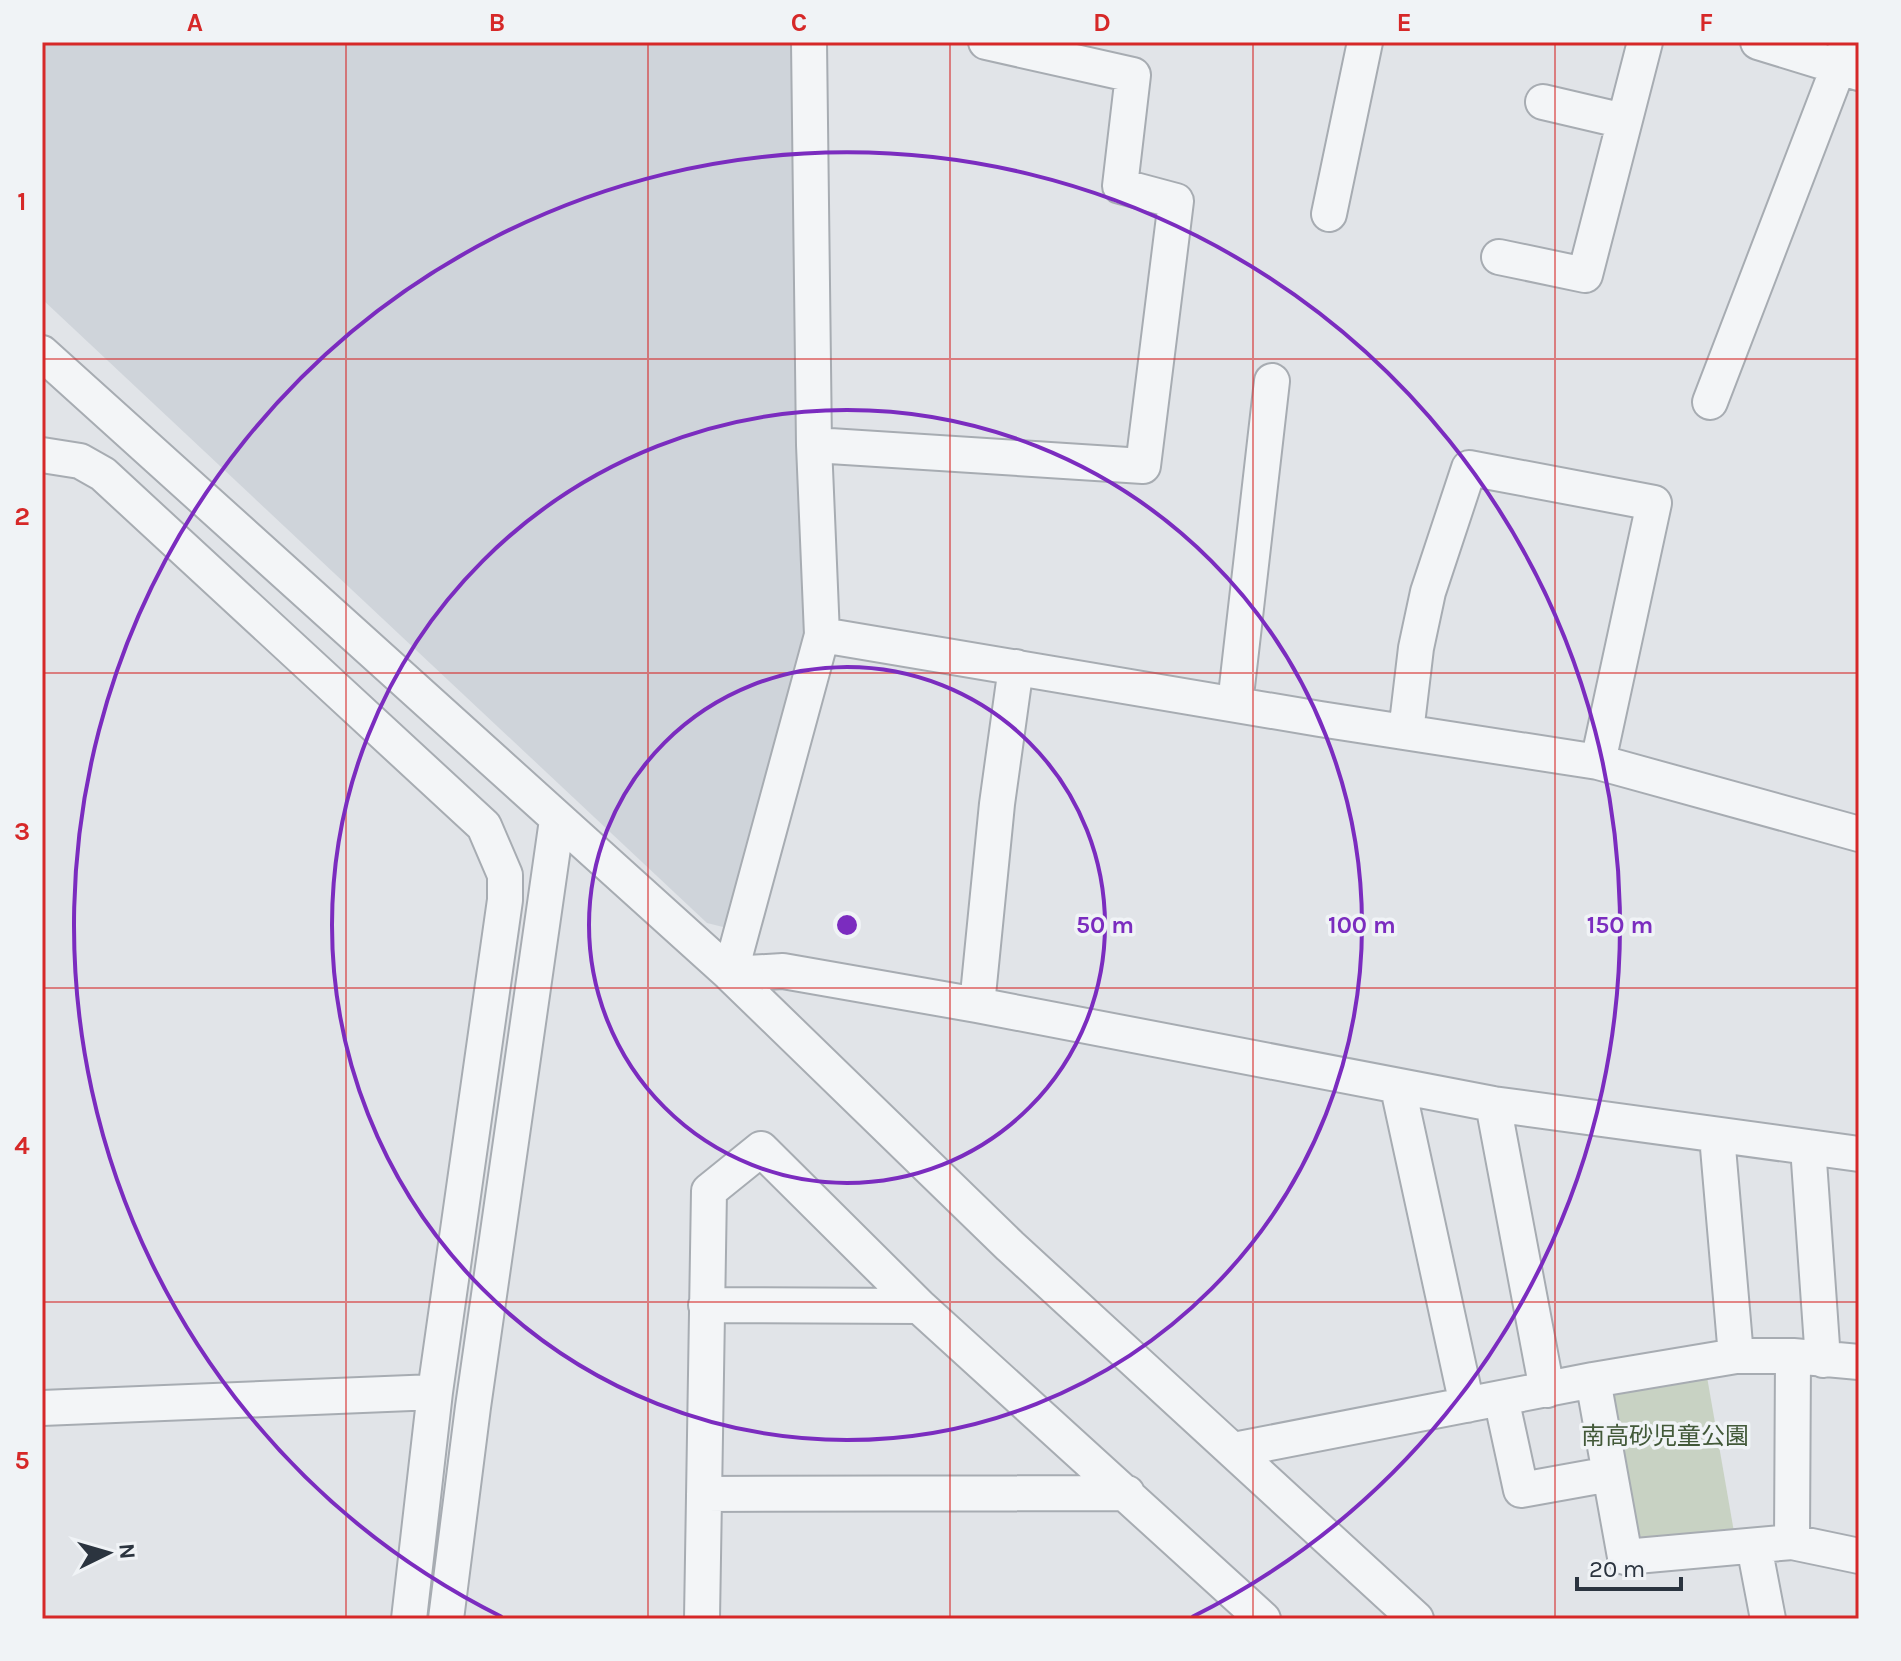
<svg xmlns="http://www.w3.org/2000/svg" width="1901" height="1661" viewBox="0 0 1901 1661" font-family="Karla,'Noto Sans JP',sans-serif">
<rect width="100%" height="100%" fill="#e1e4e8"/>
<path fill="#cfd4da" d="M42,42H793L808,627L727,928L707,923L42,299Z"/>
<path fill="#c8d2c3" d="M1706,1371L1734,1532L1632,1541L1604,1390Z"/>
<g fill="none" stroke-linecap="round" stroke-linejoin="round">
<defs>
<path id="minor" d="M1758,42L1859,73
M1543,102L1624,121
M1329,214L1365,42
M1499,257L1585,275L1645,42
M42,353L730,974L1010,1246L1416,1619
M1710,402L1848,42
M814,445L1143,466L1176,201L1120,186L1133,75L986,42
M42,455L80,461L103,474L484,826L505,875V900L435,1392L409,1619
M822,635L1320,719L1598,762L1859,834
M1235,704L1272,381
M1406,732L1416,648L1428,592L1469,468L1654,503L1598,762
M730,974L783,971L977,1005L1493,1104L1859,1154
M730,974L822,635L814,445L809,42
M977,1005L997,804L1016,667
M1398,1088L1467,1405
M1493,1104L1547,1390
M1717,1136L1736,1356
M1808,1147L1823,1360
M706,1305L919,1306
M1593,1380L1625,1557L1792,1542L1859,1556
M1501,1398L1521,1490L1610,1474
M42,1408L435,1392
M1234,1450L1593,1380L1736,1356H1793L1859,1362
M704,1494L1127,1493
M1792,1542L1793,1356
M1754,1546L1768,1619
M446,1619L473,1407L557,820
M702,1619L709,1191L761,1149L919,1306L1263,1619"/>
</defs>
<use href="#minor" stroke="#a7acb2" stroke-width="38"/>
<use href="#minor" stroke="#f3f5f7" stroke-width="34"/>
</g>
<path fill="none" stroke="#d62828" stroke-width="2" stroke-opacity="0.55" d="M346,42V1619M648,42V1619M950,42V1619M1253,42V1619M1555,42V1619M42,359H1859M42,673H1859M42,988H1859M42,1302H1859"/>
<g fill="none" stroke="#7b2cbf" stroke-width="4">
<circle cx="847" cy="925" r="258"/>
<circle cx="847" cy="925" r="515"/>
<path d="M502 1617A773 773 0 1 1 1192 1617"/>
</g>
<g text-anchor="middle" stroke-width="7" stroke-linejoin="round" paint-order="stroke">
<g font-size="24" fill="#425939" stroke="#f0f3f6">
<text x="1665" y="1444">南高砂児童公園</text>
</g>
</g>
<circle cx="847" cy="925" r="12" fill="#7b2cbf" stroke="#f0f3f6" stroke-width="4"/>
<g font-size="24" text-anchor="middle" font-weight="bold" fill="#7b2cbf" stroke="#f0f3f6" stroke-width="7" stroke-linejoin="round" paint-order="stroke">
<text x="1105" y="933">50 m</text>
<text x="1362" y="933">100 m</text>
<text x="1620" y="933">150 m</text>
</g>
<rect width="1901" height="1661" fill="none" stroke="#f0f3f6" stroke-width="88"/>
<g transform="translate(108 1553) rotate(85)" stroke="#f0f3f6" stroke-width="6" paint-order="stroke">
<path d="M0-6L14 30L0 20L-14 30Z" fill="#2b343f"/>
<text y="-12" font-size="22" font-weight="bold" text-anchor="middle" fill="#2b343f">N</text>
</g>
<path d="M1577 1577v12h104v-12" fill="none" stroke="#2b343f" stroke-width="4"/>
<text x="1589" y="1577" font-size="24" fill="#2b343f" stroke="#f0f3f6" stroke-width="6" paint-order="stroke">20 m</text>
<rect x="44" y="44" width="1813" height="1573" fill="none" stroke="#d62828" stroke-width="3"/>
<g font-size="26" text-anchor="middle" font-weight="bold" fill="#d62828">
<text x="195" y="31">A</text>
<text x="497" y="31">B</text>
<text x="799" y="31">C</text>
<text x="1102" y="31">D</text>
<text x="1404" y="31">E</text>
<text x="1706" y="31">F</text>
<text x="22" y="210">1</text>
<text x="22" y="525">2</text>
<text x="22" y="840">3</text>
<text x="22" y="1154">4</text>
<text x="22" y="1469">5</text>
</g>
</svg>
